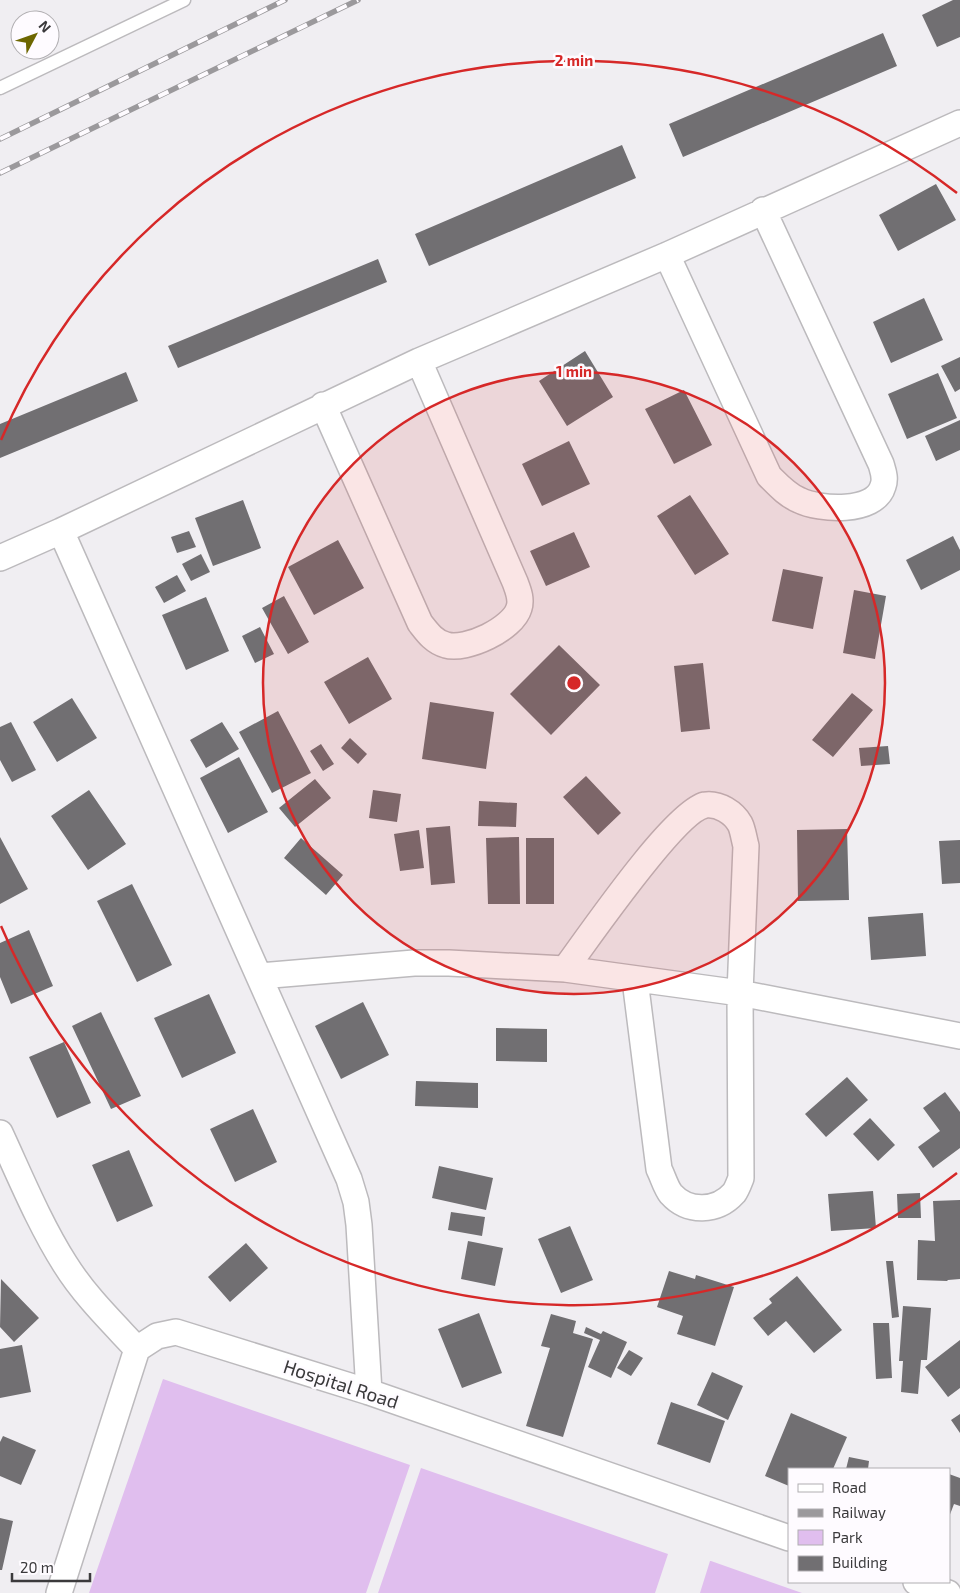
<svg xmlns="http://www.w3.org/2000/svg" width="960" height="1593" viewBox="0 0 960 1593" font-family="'Exo 2',sans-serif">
<rect width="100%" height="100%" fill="#f0eef2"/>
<path fill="#e0beee" d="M163,1379L410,1465L366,1593H89Z
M421,1468L668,1554L655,1593H378Z
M710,1561H711L802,1593H700Z"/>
<path fill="#716f72" d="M953,0H960V37L937,47L922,15Z
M883,33L897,66L683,157L669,124Z
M622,145L636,178L429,266L415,234Z
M936,184L956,220L898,251L879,215Z
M378,259L387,282L178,368L168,346Z
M924,298L943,340L891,363L873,322Z
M585,351L613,397L567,426L539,381Z
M960,357V389L955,392L941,366Z
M126,372L138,401L0,458V424Z
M938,373L957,418L907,439L888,394Z
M684,390L712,445L674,464L645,409Z
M960,420V450L936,461L925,436Z
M569,441L590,484L542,506L522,464Z
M690,495L729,554L695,575L657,516Z
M243,500L261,548L213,566L195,518Z
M189,531L196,547L177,553L171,537Z
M574,532L590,567L546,586L530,551Z
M953,536L960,550V570L921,590L906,560Z
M338,540L364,588L314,615L288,567Z
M201,554L210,572L191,581L182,564Z
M783,569L823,577L813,629L772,621Z
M177,575L186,591L164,603L155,587Z
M854,590L886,596L875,659L843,653Z
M284,596L309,642L288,654L262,608Z
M206,597L229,651L186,670L162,615Z
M260,627L274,654L255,663L242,636Z
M559,645L600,685L551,735L510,694Z
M368,657L392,699L349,724L324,682Z
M703,663L710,729L681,732L674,666Z
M852,693L873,710L833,757L812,740Z
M72,698L97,738L57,762L33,722Z
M430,702L494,712L486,769L422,759Z
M278,711L311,773L272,793L239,732Z
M11,722L36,770L12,782L0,760V727Z
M222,722L239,749L206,768L190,740Z
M350,738L367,754L358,764L341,748Z
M321,744L334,764L323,771L310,751Z
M888,746L890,764L861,766L859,748Z
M239,757L268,812L228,833L200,778Z
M586,776L621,813L598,835L563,797Z
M315,779L331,798L295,827L279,808Z
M89,790L126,844L88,870L51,816Z
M373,790L401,794L397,822L369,818Z
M479,801L517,803L516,827L478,826Z
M450,826L455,883L431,885L426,828Z
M847,829L849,900L798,901L797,830Z
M419,830L424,868L400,871L394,834Z
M0,837L28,889L0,904Z
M519,837L520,904H488L486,838Z
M301,838L343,875L326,895L284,858Z
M526,838H554V904H526Z
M960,840V883L942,884L939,841Z
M132,884L172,965L137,982L97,901Z
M923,913L926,956L871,960L868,917Z
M29,930L53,986L11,1004L0,977V943Z
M209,994L236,1053L182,1078L154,1018Z
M363,1002L389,1055L341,1079L315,1026Z
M101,1012L141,1096L111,1109L72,1026Z
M496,1028L547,1029V1062L496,1061Z
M64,1042L91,1103L57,1118L29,1057Z
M847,1077L868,1100L826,1137L805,1114Z
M416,1081L478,1083V1108L415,1106Z
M945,1092L960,1112V1148L933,1168L918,1147L940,1131L923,1108Z
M253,1109L277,1162L235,1182L210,1129Z
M870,1118L895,1145L878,1161L853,1134Z
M129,1150L153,1206L117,1222L92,1165Z
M439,1166L493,1178L486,1210L432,1198Z
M873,1191L876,1228L831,1231L828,1194Z
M920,1193L921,1218H898L897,1194Z
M960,1200V1279L948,1280L947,1281L917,1280L918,1240L935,1241L933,1201Z
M451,1212L485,1217L482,1236L448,1230Z
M570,1226L593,1280L561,1293L538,1239Z
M468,1241L503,1248L495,1286L461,1279Z
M246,1243L268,1268L230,1302L208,1277Z
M886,1261H893L899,1317L892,1318Z
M669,1271L695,1279L696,1275L734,1287L715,1346L677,1334L683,1316L657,1307Z
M797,1276L842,1330L814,1353L786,1321L768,1336L753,1318L772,1303L769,1299Z
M1,1279L39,1318L14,1342L0,1327Z
M903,1306L931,1308L927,1360H921L918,1394L901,1392L903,1361H899Z
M479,1313L502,1373L462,1388L438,1329Z
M551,1314L576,1321L573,1333L593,1339L563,1437L526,1426L550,1348L541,1346Z
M873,1323H889L892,1378L876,1379Z
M586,1327L601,1334L603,1331L627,1342L611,1378L588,1367L600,1340L584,1333Z
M960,1340V1388L948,1397L925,1367Z
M22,1345L31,1392L0,1398V1349Z
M629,1350L643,1358L631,1376L617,1368Z
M712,1372L743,1386L728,1420L697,1405Z
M671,1402L725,1421L710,1463L657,1444Z
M791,1413L847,1437L833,1469H789V1486L765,1476Z
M960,1414V1433L951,1420Z
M3,1436L36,1450L21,1485L0,1476V1442Z
M849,1457L869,1461L868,1469H846Z
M949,1474L960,1478V1506L954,1504L949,1517Z
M0,1518L13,1521L2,1570H0Z"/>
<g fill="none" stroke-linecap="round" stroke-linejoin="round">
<defs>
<path id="lane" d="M0,88L184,0"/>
<path id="street" d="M667,255L769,476C778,485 787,495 799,500C819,510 875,514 883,486C886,478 883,471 881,464L763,210
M323,405L420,623C427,632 434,642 446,645C466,651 513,629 519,608C522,599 518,590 515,582L419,361
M61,531L349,1179L356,1202L359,1225L369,1392
M0,558L61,531L419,361L667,255L960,123
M565,969C588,938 674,812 705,805C719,803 734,813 740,824C743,830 744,839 746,846L740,993L741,1178C739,1183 737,1189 734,1193C717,1212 688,1213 671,1194C666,1188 663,1177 659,1169L635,980
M260,976L414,963H449L565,969L740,993L960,1036
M0,1133C20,1176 39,1223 65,1264C85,1296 112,1322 137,1349
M916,1582L948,1593
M59,1593L137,1349L157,1336L176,1332L369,1392L789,1538"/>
</defs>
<use href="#lane" stroke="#bcbabd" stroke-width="15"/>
<use href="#street" stroke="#bcbabd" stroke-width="28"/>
<use href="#lane" stroke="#fff" stroke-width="12"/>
<use href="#street" stroke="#fff" stroke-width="25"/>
<defs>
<path id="rail" d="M0,139L285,0
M0,173L358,0"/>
</defs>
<use href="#rail" stroke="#9b999c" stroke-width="5.5"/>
<use href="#rail" stroke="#fefbff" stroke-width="4" stroke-dasharray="11" stroke-linecap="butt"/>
</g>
<circle cx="574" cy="683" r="311" fill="#d62828" fill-opacity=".12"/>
<g fill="none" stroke="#d62828" stroke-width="2.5">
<circle cx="574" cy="683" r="311"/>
<path d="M957 1173A622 622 0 0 1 1 926M1 440A622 622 0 0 1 957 193"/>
</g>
<g text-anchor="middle" stroke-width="5" stroke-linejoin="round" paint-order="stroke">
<g font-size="19" fill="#3b3a3c" stroke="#fefbff">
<text transform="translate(341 1384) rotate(18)" y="7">Hospital Road</text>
</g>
</g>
<circle cx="574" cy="683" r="8" fill="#d62828" stroke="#fefbff" stroke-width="2.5"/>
<g font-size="15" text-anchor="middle" font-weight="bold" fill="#d62828" stroke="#fefbff" stroke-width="5" stroke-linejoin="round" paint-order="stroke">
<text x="574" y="66">2 min</text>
<text x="574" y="377">1 min</text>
</g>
<rect x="788" y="1468" width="162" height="115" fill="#fefbff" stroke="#b0aeb1"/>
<rect x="798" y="1484" width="25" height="8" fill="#ffffff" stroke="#b0aeb1"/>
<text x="832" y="1493" font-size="15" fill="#3b3a3c">Road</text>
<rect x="798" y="1509" width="25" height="8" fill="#9b999c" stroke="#b0aeb1"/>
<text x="832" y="1518" font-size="15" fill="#3b3a3c">Railway</text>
<rect x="798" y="1530" width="25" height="15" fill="#e0beee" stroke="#b0aeb1"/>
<text x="832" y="1543" font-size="15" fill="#3b3a3c">Park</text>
<rect x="798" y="1556" width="25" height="15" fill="#716f72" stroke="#b0aeb1"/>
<text x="832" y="1568" font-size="15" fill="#3b3a3c">Building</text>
<g transform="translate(35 35) rotate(49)"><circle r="24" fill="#fefbff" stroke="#b0aeb1"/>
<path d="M0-4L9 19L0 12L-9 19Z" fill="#6d6700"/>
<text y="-8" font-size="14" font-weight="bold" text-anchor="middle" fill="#3b3a3c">N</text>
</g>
<path d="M12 1573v8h78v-8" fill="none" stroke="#3b3a3c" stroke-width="2.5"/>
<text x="20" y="1573" font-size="15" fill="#3b3a3c" stroke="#fefbff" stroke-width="4" paint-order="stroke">20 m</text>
</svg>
